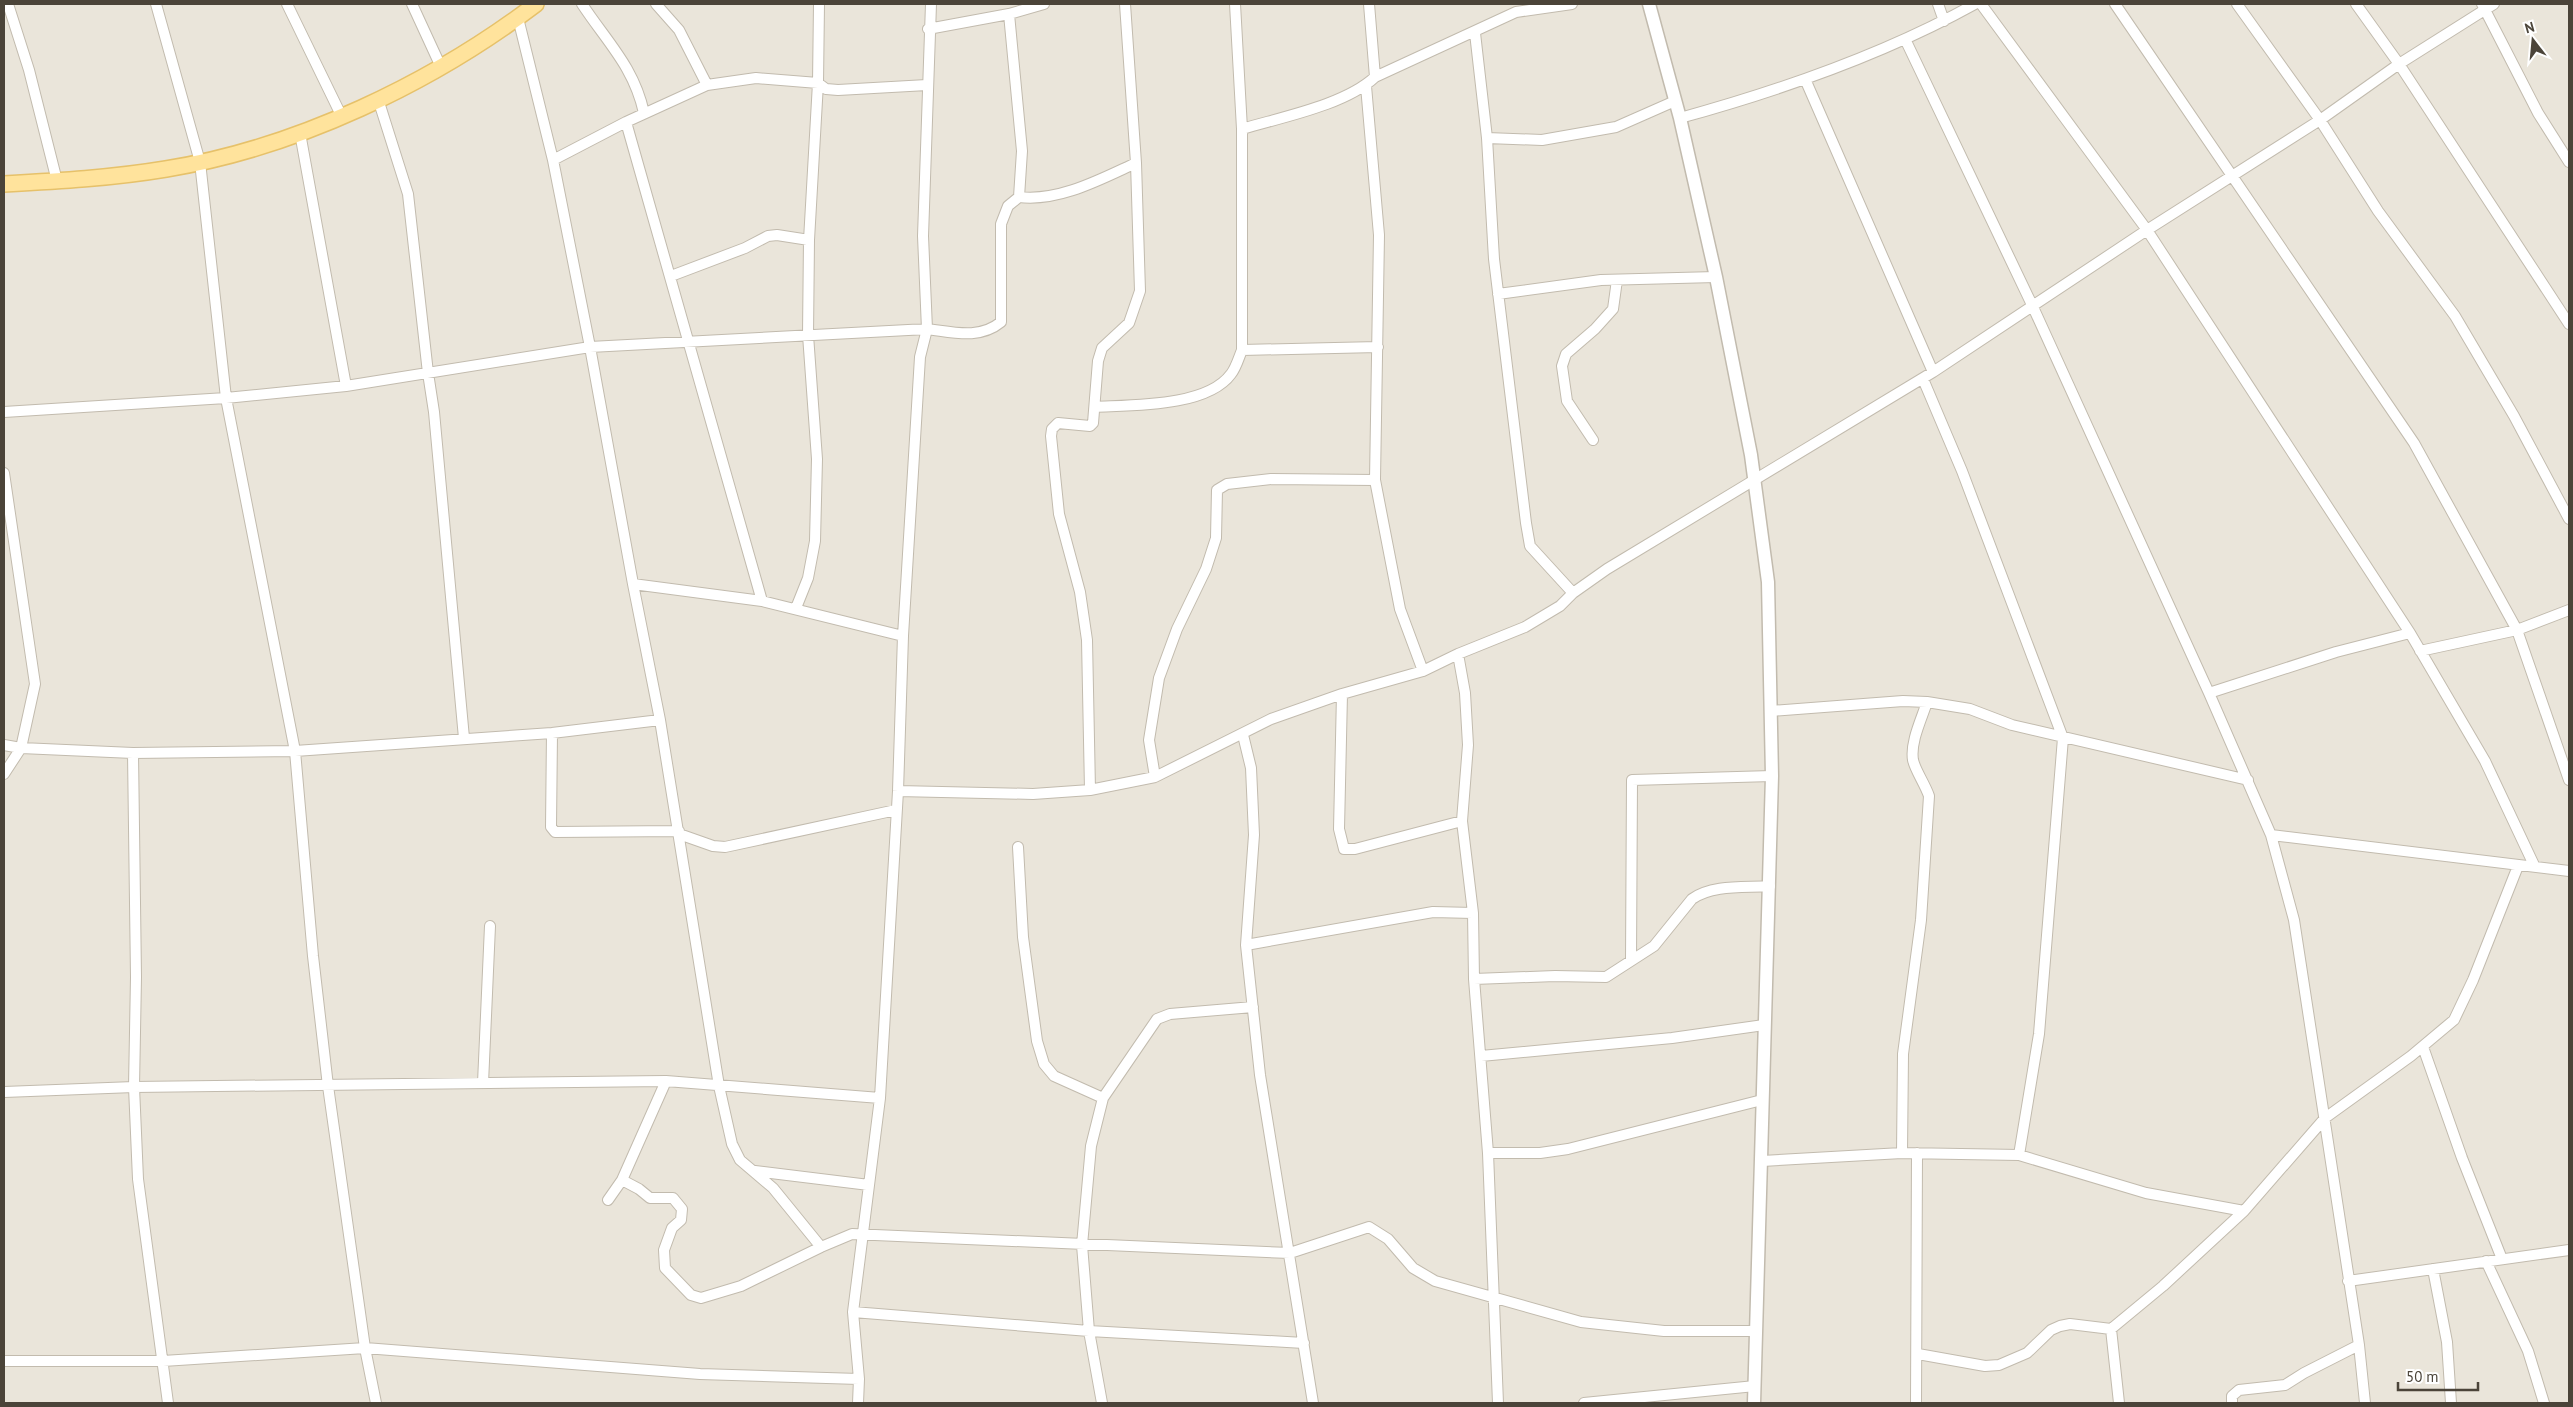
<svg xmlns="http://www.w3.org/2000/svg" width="2573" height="1407" viewBox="0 0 2573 1407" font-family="'PT Sans',sans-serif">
<rect width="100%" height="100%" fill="#f6f3ec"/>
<path fill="#eae5da" d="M4,4H2569V1403H4Z"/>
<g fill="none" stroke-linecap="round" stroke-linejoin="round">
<defs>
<path id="minor" d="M8,4L29,70L57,181
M156,4L200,162L226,398L295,751L313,956L328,1086L365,1348L376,1403
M287,4L341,115
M412,4L441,67
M582,4C607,42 634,67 644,113
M656,4L679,30L707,85
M1369,4L1375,77
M1938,4L1944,21
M1981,4L2147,230L2410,633L2485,761L2534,865
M2115,4L2414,443L2517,630L2569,780
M2237,4L2320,120L2378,211L2455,316L2514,416L2569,519
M2356,4L2399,64L2569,324
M2482,4L2538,113L2569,162
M1009,14L1022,151L1019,197C1059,202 1101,179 1136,163
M518,18L553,160L590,347L633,584L660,720L719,1086L732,1144L740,1160L773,1188L821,1247L852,1234L1290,1253L1369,1227L1388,1239L1413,1268L1435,1281L1581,1322L1664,1331H1757
M928,29L1009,14L1044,4
M1475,33L1487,138L1494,259L1526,523L1530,546L1573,593
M1905,39L2033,307L2209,693L2271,835L2294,920L2359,1345L2365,1403
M1805,79L1933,372
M1366,86L1379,235L1375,480L1400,609L1423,671
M378,99L408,194L428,373L434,412L464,738
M1680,118C1782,90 1883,55 1975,4
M626,122L762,601
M1242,129C1282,117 1345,105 1375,77L1516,12L1572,4
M300,133L346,386
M1487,138L1542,140L1616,127L1675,101
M553,160L626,122L707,85L756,78L818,83L826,89L838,90L927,85
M671,276L745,248L768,236L777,235L809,240
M1498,294L1601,280L1716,277
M1242,350L1378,347
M1923,379L1962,471L2063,738L2039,1034L2019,1155
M1095,407C1132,405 1207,407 1231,374C1236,368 1239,357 1242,350V129L1235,4
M4,412L226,398L346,386L590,347L927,329C953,332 979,340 1001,322V224L1008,206L1019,197
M1593,440L1567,401L1562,366L1566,354L1595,329L1613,309L1617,280
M4,473L35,684L21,748L4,774
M633,584L762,601L903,636
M796,608L808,578L815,541L817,459L808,335L809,240L818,83L819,4
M2420,651L2517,630L2569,610
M1458,654L1465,693L1468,745L1462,821L1473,913L1474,979L1488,1153L1498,1403
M2209,693L2336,652L2410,633
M1342,694L1339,829L1344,849H1355L1462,821
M1770,711L1903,701L1927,702L1970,709L2012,725L2248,780
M552,733L551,827L555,832L679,831
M1243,735L1251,768L1254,835L1246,945L1260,1075L1313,1403
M4,745L21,748L133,753L295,751L552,733L660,720
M133,753L136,977L134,1087L138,1179L168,1403
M1155,777L1149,740L1159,678L1177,629L1206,569L1216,538L1217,490L1227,484L1271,479L1375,480
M1090,790L1087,640L1080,592L1059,514L1051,436L1052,429L1058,423L1090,426L1093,423L1098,361L1102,348L1129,323L1140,291L1136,163L1125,4
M898,791L1033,794L1090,790L1155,777L1271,719L1342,694L1423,671L1458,654L1525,627L1560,606L1573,593L1607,569L1933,372L2147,230L2320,120L2399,64L2494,4
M679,834L713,846L725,847L896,810
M2271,835L2569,871
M1018,847L1023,937L1037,1041L1044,1064L1054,1076L1103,1098
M1246,945L1433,912L1473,913
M1631,960L1632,780L1772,776
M1474,979L1555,976L1606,977L1654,946L1692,899C1713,884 1746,888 1770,886
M2423,1047L2462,1158L2502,1259
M1481,1056L1672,1038L1764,1025
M483,1083L490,926
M4,1092L134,1087L666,1081L880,1098
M1488,1153H1540L1568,1149L1762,1100
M1902,1153L1903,1054L1921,920L1929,796C1925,784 1915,770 1913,760C1910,742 1922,718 1927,702
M1762,1161L1902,1153L2019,1155L2146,1193L2244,1211
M755,1171L869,1185
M622,1180L639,1189L650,1198H673L682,1209L681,1220L672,1228L664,1250L665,1268L691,1295L701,1298L741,1286L821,1247
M608,1200L622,1180L666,1081
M2486,1261L2528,1351L2544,1403
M2433,1269L2447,1342L2451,1403
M2348,1281L2569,1250
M853,1312L1089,1331L1304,1343
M2111,1329L2119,1403
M1918,1354L1985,1366L1999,1365L2027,1353L2051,1330L2060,1326L2070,1324L2111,1329L2163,1286L2244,1211L2325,1118L2411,1056L2454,1020L2473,980L2518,866
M4,1361H163L365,1348L700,1374L859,1379
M858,1403L859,1379L853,1312L880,1098L898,791L903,636L920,357L927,329L923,236L931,4
M1102,1403L1089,1331L1082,1245L1091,1146L1103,1098L1157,1019L1170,1014L1253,1007
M1584,1403L1755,1386
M1916,1403L1917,1153
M2232,1403V1396L2239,1390L2285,1385L2304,1373L2359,1345"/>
<path id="tertiary" d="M1649,4L1680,118L1716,277L1751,455L1768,582L1772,776L1754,1403"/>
<path id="primary" d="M4,184C58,181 112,178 166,169C296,148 432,83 536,4"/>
</defs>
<use href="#minor" stroke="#c2bbae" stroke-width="12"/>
<use href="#tertiary" stroke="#c2bbae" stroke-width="15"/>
<use href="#primary" stroke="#e6c16a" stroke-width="18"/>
<use href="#minor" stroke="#fff" stroke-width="10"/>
<use href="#tertiary" stroke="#fff" stroke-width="12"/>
<use href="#primary" stroke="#ffe39c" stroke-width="15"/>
</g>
<rect width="2573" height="1407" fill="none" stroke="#4b4439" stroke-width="10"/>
<g transform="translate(2533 40) rotate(344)" stroke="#ffffff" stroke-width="4" paint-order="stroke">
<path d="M0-4L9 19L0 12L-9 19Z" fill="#4b4439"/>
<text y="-8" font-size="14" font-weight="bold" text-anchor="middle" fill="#4b4439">N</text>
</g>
<path d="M2398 1382v8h80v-8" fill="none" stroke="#4b4439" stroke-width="2.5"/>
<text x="2406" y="1382" font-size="15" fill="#4b4439" stroke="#ffffff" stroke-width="4" paint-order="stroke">50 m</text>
</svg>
